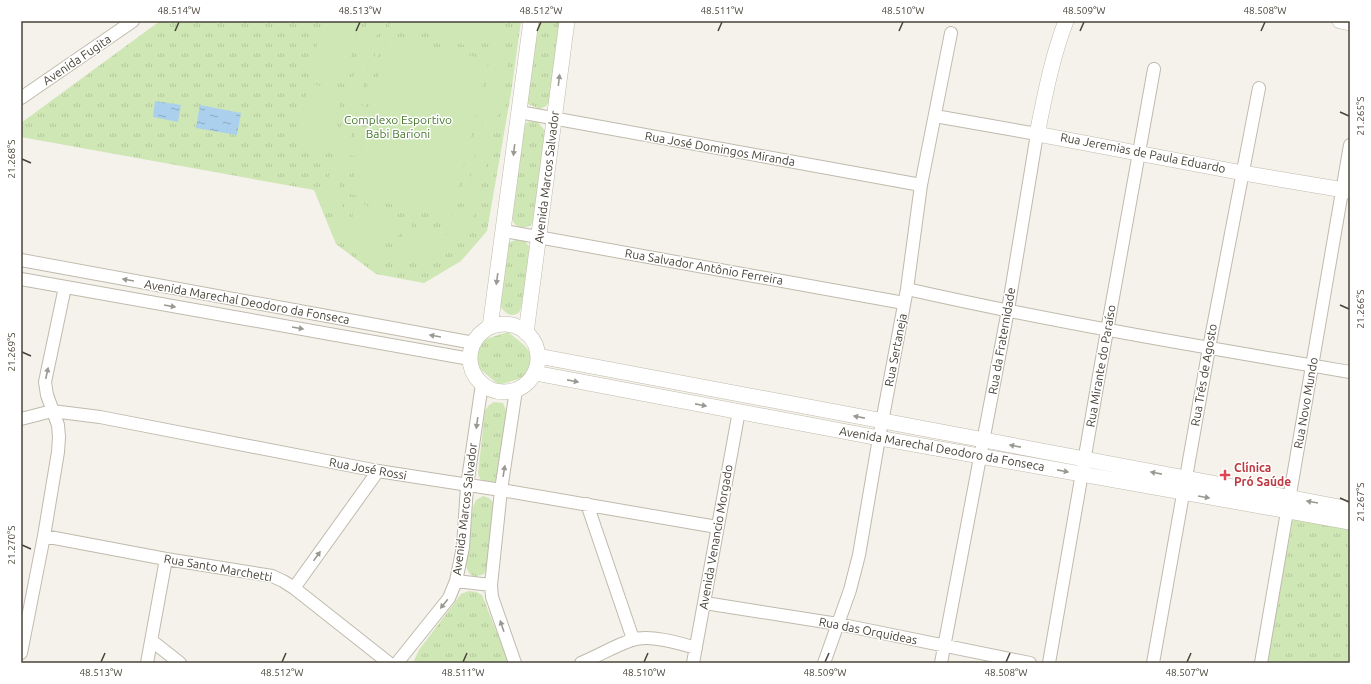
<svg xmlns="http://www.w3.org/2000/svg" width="1371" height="684" viewBox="0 0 1371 684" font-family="Ubuntu,sans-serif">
<defs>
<pattern id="grass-tufts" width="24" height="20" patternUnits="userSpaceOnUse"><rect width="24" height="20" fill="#cfe6b5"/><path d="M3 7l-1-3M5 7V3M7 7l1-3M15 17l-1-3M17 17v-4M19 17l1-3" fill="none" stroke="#b3c69c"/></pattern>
<pattern id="water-ripples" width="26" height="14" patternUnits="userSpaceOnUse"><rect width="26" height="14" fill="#aad0ee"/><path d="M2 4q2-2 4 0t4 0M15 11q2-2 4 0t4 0" fill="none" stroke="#8caac2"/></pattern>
</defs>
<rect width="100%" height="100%" fill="#f4f2ea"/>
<path fill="url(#grass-tufts)" d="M160,21H521L511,93L487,231L461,261L424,283L376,274L336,244L314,190L21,137V123Z
M536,21H560L549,102L546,106L540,109L528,104L526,98Z
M533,121L538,122L545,131L533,221L530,226C516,230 512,224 511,211L523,128L527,122Z
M518,239L525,241L530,248L522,304C521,306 521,309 520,311C513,320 503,312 500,305L508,243Z
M508,332C525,346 540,353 525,377L499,385L480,369L477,359V350L483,340Z
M494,402L503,403L507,413L497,480L490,484C483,483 481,481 478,474L485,411L489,405Z
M483,496C491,498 493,501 495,508L488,567L484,574C473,578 470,577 466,566L473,507L476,500Z
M1293,518L1350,528V663H1267Z
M469,591L476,592L482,595L509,663H413L419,650L461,594Z"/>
<path fill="#cfe6b5" d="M323,21H351L359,23L345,82L310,73Z
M367,21H387L375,38L372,48L342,175C340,182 339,189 340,196C344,227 372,254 404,252L399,250L408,215L414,217L406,252C435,251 456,231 464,205L495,70C495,50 490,36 477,21H494C506,40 509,58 506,80L475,212C470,224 464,236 454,245C417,277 356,267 335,221C332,213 330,206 328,198L324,196Z
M396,21L397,23L399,21H422V30L398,26V28L391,31L389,24Z
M426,21H472C478,31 478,40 474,52L454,39L451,45L440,38L443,32Z
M388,36L489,60L451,219L350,194Z
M376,51L379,52L356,144L359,145L356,157L348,155L351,143H353Z
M487,79L493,80L466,189L461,188Z
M309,83L343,91L329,151L294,143Z
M355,200L376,210L379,205L389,212L386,217L402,233C375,255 344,233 355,200Z
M424,220L434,227L441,238L416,245L417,247L413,251L408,246L412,242L414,243Z"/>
<path fill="url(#water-ripples)" d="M155,101L181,105L178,122L153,117Z
M200,105L241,113L237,135L196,128Z"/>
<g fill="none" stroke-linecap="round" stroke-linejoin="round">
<defs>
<path id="minor" d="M21,98L133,21
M519,112L921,185
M935,116L1037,134L1008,310L941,663
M504,231L904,303
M21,260L474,343
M21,279L470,359
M907,289C1053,322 1202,347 1350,372
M21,419L52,411L100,417L378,471L501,490L717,527
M587,504L633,639
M44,536L166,559L272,576L283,581L294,588L389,663
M456,581L491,585
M294,588L378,471
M705,603L838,624L1030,663
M152,641L180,663
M21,653L44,536L58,452L59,437L58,425L47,395L45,382L65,287
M147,663L166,559
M397,663L449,598L456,581L463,547L467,486L482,384
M515,663L492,597L491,585L501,490L516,390
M581,663C598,656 614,646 632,640C649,634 679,643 696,648
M693,663L739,411
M824,663L850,590L859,555L879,438L907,289L921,185L951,33
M1049,663L1098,381L1154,69
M1153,663L1209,348L1259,88
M1261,663L1350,145"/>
<path id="tertiary" d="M1066,21C1052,57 1045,95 1037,134L1243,173L1350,191
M1340,21L1350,23
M470 358a34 34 0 1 1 68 0a34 34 0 1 1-68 0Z
M490,327L531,21
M526,333L567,21
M538,356L1350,509
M535,373L879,438L1350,522"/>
</defs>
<use href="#minor" stroke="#c0baad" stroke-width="14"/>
<use href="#tertiary" stroke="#c0baad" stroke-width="16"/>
<use href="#minor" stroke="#fff" stroke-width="12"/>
<use href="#tertiary" stroke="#fff" stroke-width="15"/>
</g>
<defs><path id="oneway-solid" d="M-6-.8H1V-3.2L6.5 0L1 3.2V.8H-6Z"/></defs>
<g fill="#9a9892">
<use href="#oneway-solid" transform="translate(559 80) rotate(-83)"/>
<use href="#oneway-solid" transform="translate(514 150) rotate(97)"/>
<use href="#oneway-solid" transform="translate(497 279) rotate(98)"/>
<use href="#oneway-solid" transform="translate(128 280) rotate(-170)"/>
<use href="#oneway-solid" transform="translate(170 306) rotate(10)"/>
<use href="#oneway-solid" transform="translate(298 328) rotate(10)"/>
<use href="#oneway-solid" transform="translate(435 336) rotate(-170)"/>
<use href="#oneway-solid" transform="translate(47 373) rotate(-78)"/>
<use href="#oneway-solid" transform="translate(573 381) rotate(11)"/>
<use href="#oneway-solid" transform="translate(701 405) rotate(11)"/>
<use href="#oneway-solid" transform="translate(859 417) rotate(-169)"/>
<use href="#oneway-solid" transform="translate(477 423) rotate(98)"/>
<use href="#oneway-solid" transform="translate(1015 446) rotate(-169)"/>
<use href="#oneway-solid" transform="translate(504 471) rotate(-81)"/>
<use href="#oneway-solid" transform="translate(1063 471) rotate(11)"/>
<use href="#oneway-solid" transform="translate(1156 473) rotate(-169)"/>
<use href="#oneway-solid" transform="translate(1204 497) rotate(10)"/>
<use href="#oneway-solid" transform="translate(1312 502) rotate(-170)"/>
<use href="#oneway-solid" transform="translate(317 556) rotate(-54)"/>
<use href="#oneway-solid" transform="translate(444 604) rotate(129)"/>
<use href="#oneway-solid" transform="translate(502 626) rotate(-109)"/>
</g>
<path fill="none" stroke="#484339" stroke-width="1.5" d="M175,31L179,22M356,31L360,22M537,31L541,22M718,31L722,22M899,31L903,22M1080,31L1084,22M1261,31L1265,22M1340,112L1349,116M22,159L31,163M1340,305L1349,309M22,352L31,356M1340,498L1349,502M22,545L31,549M101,662L105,653M282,662L286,653M463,662L467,653M644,662L648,653M825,662L829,653M1006,662L1010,653M1187,662L1191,653"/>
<path fill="#e0444e" stroke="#fff" stroke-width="1.5" d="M1223 469h4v4h4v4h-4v4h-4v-4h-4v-4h4z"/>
<g text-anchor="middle" stroke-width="3" stroke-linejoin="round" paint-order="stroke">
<g font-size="12" fill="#484339" stroke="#fff">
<text transform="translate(77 60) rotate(-34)" y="4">Avenida Fugita</text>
<text transform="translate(720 149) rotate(10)" y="4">Rua José Domingos Miranda</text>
<text transform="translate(1143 153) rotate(11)" y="4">Rua Jeremias de Paula Eduardo</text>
<text transform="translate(547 177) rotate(-83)" y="4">Avenida Marcos Salvador</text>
<text transform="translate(704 267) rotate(10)" y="4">Rua Salvador Antônio Ferreira</text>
<text transform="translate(247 302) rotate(10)" y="4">Avenida Marechal Deodoro da Fonseca</text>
<text transform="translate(1002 341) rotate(-80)" y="4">Rua da Fraternidade</text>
<text transform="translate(896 350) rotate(-79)" y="4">Rua Sertaneja</text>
<text transform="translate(1101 366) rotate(-80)" y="4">Rua Mirante do Paraíso</text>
<text transform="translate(1204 375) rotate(-80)" y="4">Rua Três de Agosto</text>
<text transform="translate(1306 403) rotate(-80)" y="4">Rua Novo Mundo</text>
<text transform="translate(942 449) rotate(10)" y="4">Avenida Marechal Deodoro da Fonseca</text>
<text transform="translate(368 469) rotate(10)" y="4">Rua José Rossi</text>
<text transform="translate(465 509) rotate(-83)" y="4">Avenida Marcos Salvador</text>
<text transform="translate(716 537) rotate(-80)" y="4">Avenida Venancio Morgado</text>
<text transform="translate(218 568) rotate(10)" y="4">Rua Santo Marchetti</text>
<text transform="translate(868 631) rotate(11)" y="4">Rua das Orquideas</text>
</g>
<g font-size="12" fill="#48782e" stroke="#fff">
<text x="398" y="124">Complexo Esportivo<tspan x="398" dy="14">Babi Barioni</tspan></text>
</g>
<g font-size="12" font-weight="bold" fill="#be3a42" stroke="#fff" text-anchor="start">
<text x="1234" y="472">Clínica<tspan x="1234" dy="14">Pró Saúde</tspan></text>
</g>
</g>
<rect width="1371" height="684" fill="none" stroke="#ffffff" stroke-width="44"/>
<rect x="22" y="22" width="1327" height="640" fill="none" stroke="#484339" stroke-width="1.5"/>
<g font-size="10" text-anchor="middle" fill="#484339">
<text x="179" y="14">48.514°W</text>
<text x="360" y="14">48.513°W</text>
<text x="541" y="14">48.512°W</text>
<text x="722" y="14">48.511°W</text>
<text x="903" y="14">48.510°W</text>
<text x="1084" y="14">48.509°W</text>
<text x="1265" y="14">48.508°W</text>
<text transform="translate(1360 116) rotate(-90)" y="4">21.265°S</text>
<text transform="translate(11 159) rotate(-90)" y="4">21.268°S</text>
<text transform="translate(1360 309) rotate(-90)" y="4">21.266°S</text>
<text transform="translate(11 352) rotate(-90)" y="4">21.269°S</text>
<text transform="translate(1360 502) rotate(-90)" y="4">21.267°S</text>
<text transform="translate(11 545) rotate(-90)" y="4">21.270°S</text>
<text x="101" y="676">48.513°W</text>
<text x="282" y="676">48.512°W</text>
<text x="463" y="676">48.511°W</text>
<text x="644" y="676">48.510°W</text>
<text x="825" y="676">48.509°W</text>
<text x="1006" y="676">48.508°W</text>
<text x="1187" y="676">48.507°W</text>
</g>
</svg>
